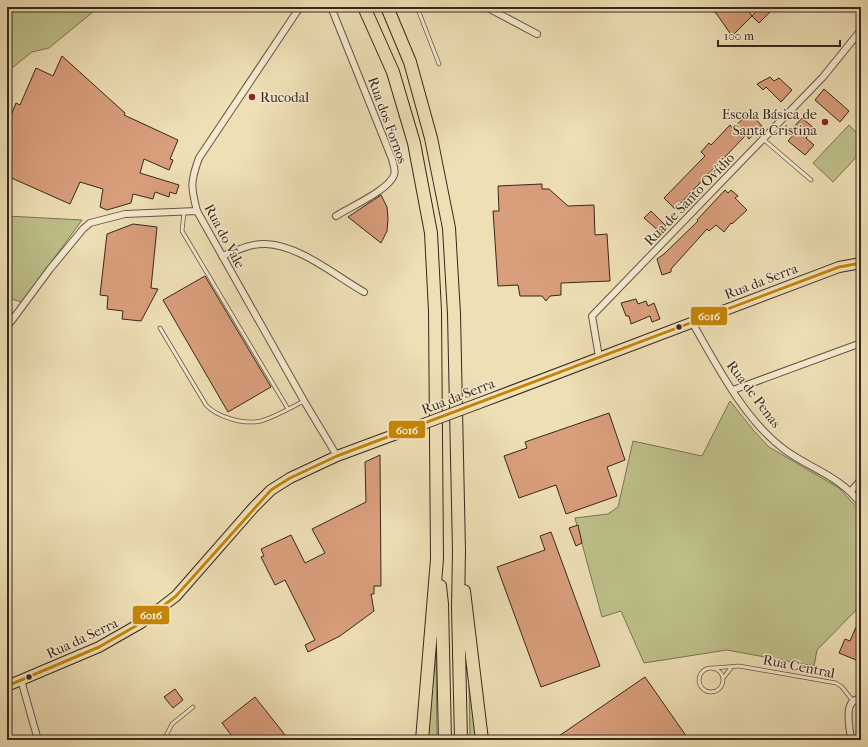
<svg xmlns="http://www.w3.org/2000/svg" width="868" height="747" viewBox="0 0 868 747" font-family="'IM FELL French Canon',serif">
<rect width="100%" height="100%" fill="#eedfb5"/>
<filter id="stains"><feTurbulence type="fractalNoise" baseFrequency=".005" numOctaves="4"/><feColorMatrix values="0 0 0 0 .2 0 0 0 0 .09 0 0 0 0 .02 0 0 0 .5 -.17"/></filter>
<radialGradient id="worn" r=".72"><stop offset=".6" stop-color="#630" stop-opacity="0"/><stop offset="1" stop-color="#630" stop-opacity=".3"/></radialGradient>
<path fill="#bec08a" stroke="#7b7454" d="M7,7H99L49,48L32,52L7,72Z
M849,125L861,137V152L833,182L813,163Z
M7,216L82,220L22,302L7,298Z
M730,401L754,431L769,447L839,488L861,512V605L817,650L814,666L727,650L644,663L621,611L602,617L575,518L608,514L618,507L633,441L702,456Z
M436,652L437,740H427Z
M469,686L479,740H470Z"/>
<path fill="#d99e7c" stroke="#38271d" d="M708,7H746L752,16L732,36L716,13Z
M760,7H775L759,23L752,16Z
M62,56L125,113L124,115L178,140L170,159L173,160L169,170L144,159L140,173L179,185L176,194L170,192L169,197L155,192L153,199L133,194L131,203L107,210L100,207L103,189L80,182L70,204L7,176V132L11,124L8,123L16,103L20,105L36,68L53,76Z
M770,77L774,81L779,78L792,90L781,102L766,87L763,90L757,84Z
M824,89L849,111L840,122L815,100Z
M749,112L762,126L749,139L746,135L675,209L664,198L705,156L701,152L709,143L711,145L730,125L733,129Z
M802,118L815,129L806,138L814,145L805,155L788,141L795,133L791,130Z
M542,184V189H549L568,206L594,205L595,235L607,234L610,281L561,283V295L550,296L546,301L542,296H520L518,285L498,286L493,211H499L498,186Z
M725,190L728,193L731,190L738,196L735,198L747,210L732,224L731,223L724,232L716,225L709,231L707,229L671,269V272L662,275L657,259L664,254L698,221L697,220Z
M381,195L387,207L388,219L387,231L381,243L348,217Z
M651,211L666,226L660,232L644,218Z
M133,224L157,227L151,288L158,289L141,321L122,319L123,311L107,309L108,296L100,295L107,234Z
M205,276L271,387L228,412L163,300Z
M636,299L638,304L646,301L648,306L654,303L660,319L652,322L650,316L631,324L629,316H626L621,303Z
M609,413L625,460L607,467L617,496L566,514L556,485L519,498L504,456L527,448L525,442Z
M380,455L381,586H374V594H371L374,611L340,636L308,652L305,645L315,640L285,580L275,585L261,557L264,556L261,549L291,535L305,563L325,553L312,529L366,502L365,462Z
M578,525L582,543L576,546L569,528Z
M551,532L600,666L541,687L497,567L545,550L540,536Z
M856,627L861,629V662L839,653L845,639L850,641Z
M645,677L689,740H553Z
M175,689L183,700L173,708L164,697Z
M255,697L289,740H235L222,723Z"/>
<g fill="none" stroke-linecap="round" stroke-linejoin="round">
<defs>
<path id="lane" d="M417,7L439,64
M763,139L811,180
M184,213L182,231L288,409
M160,328L206,405C217,417 244,425 261,421C275,417 290,408 304,401
M699 680a12 12 0 1 1 24 0a12 12 0 1 1-24 0Z
M713,668L739,666L836,683L842,687L853,701
M724,677L731,668
M164,740L172,724L193,707"/>
<path id="street" d="M300,7L199,158C190,182 191,188 197,211L304,401L337,456
M331,7L392,159C393,164 396,170 394,175C389,190 350,207 336,216
M486,7L537,34
M222,256C235,251 251,243 266,244C299,245 336,276 364,292
M692,322C716,364 745,421 785,450C811,469 840,476 861,504
M7,327L50,269L83,229L90,223L125,214L197,211
M599,357L592,316L823,77L861,30
M733,390L861,343
M851,491L861,480
M21,680L38,740
M851,740C850,728 842,698 861,699"/>
<path id="primary" d="M477,404L839,267L861,263
M7,686L99,647L141,623L176,596L254,507L271,490L290,478L337,456L418,426"/>
<path id="highway" d="M364,7L393,72L414,143L431,233L435,311L437,559L422,740
M387,7L410,62L431,138L449,228L454,314L459,551L458,607L461,740
M440,586L442,604L445,740
M464,591L482,740"/>
</defs>
<use href="#lane" stroke="#665543" stroke-width="4.5"/>
<use href="#street" stroke="#665543" stroke-width="8"/>
<use href="#primary" stroke="#38271d" stroke-width="12"/>
<use href="#highway" stroke="#38271d" stroke-width="14"/>
<use href="#lane" stroke="#f4eacf" stroke-width="3"/>
<use href="#street" stroke="#f4eacf" stroke-width="6"/>
<use href="#primary" stroke="#eedfb5" stroke-width="10"/>
<use href="#highway" stroke="#eedfb5" stroke-width="12"/>
<defs>
<path id="primary-bridge" d="M418,426L477,404"/>
</defs>
<use href="#primary-bridge" stroke="#38271d" stroke-width="12" stroke-linecap="butt"/>
<use href="#primary-bridge" stroke="#eedfb5" stroke-width="10"/>
<defs>
<path id="bus-1" d="M7,686L99,647L141,623L176,596L271,490L290,478L337,456L839,267L861,263"/>
</defs>
<use href="#bus-1" stroke="#f4eacf" stroke-width="6"/>
<use href="#bus-1" stroke="#c78607" stroke-width="3"/>
</g>
<g fill="#8f2418" stroke="#f4eacf" stroke-width="1.5">
<circle cx="252" cy="97" r="4"/>
<circle cx="825" cy="122" r="4"/>
</g>
<g fill="#38271d" stroke="#f4eacf" stroke-width="1.5">
<circle cx="679" cy="327" r="3.5"/>
<circle cx="29" cy="677" r="3.5"/>
</g>
<g text-anchor="middle" stroke-width="3" stroke-linejoin="round" paint-order="stroke">
<g font-size="14" fill="#38271d" stroke="#f4eacf" text-anchor="start">
<text x="260" y="102">Rucodal</text>
<text x="817" y="119" text-anchor="end">Escola Básica de<tspan x="817" dy="16">Santa Cristina</tspan></text>
</g>
<g font-size="14" fill="#38271d" stroke="#f4eacf">
<text transform="translate(388 120) rotate(70)" y="5">Rua dos Fornos</text>
<text transform="translate(689 199) rotate(-46)" y="5">Rua de Santo Ovídio</text>
<text transform="translate(225 236) rotate(62)" y="5">Rua do Vale</text>
<text transform="translate(761 281) rotate(-21)" y="5">Rua da Serra</text>
<text transform="translate(754 394) rotate(53)" y="5">Rua de Penas</text>
<text transform="translate(458 396) rotate(-21)" y="5">Rua da Serra</text>
<text transform="translate(82 638) rotate(-25)" y="5">Rua da Serra</text>
<text transform="translate(799 666) rotate(11)" y="5">Rua Central</text>
</g>
</g>
<g stroke="#f4eacf" stroke-width="1.5">
<rect x="690" y="306" width="38" height="20" rx="4" fill="#c78607"/>
<rect x="388" y="420" width="38" height="19" rx="4" fill="#c78607"/>
<rect x="132" y="605" width="38" height="20" rx="4" fill="#c78607"/>
</g>
<g font-size="11" text-anchor="middle" font-weight="bold" fill="#fff">
<text x="709" y="320">6016</text>
<text x="407" y="434">6016</text>
<text x="151" y="619">6016</text>
</g>
<rect width="868" height="747" fill="none" stroke="#eedfb5" stroke-width="24"/>
<rect x="8" y="8" width="852" height="731" fill="none" stroke="#38271d" stroke-width="2"/>
<rect x="12" y="12" width="844" height="723" fill="none" stroke="#38271d"/>
<path d="M718 40v6h122v-6" fill="none" stroke="#38271d" stroke-width="2"/>
<text x="724" y="40" font-size="12" fill="#38271d" stroke="#f4eacf" stroke-width="3" paint-order="stroke">100 m</text>
<rect width="100%" height="100%" filter="url(#stains)"/>
<rect width="100%" height="100%" fill="url(#worn)"/>
</svg>
